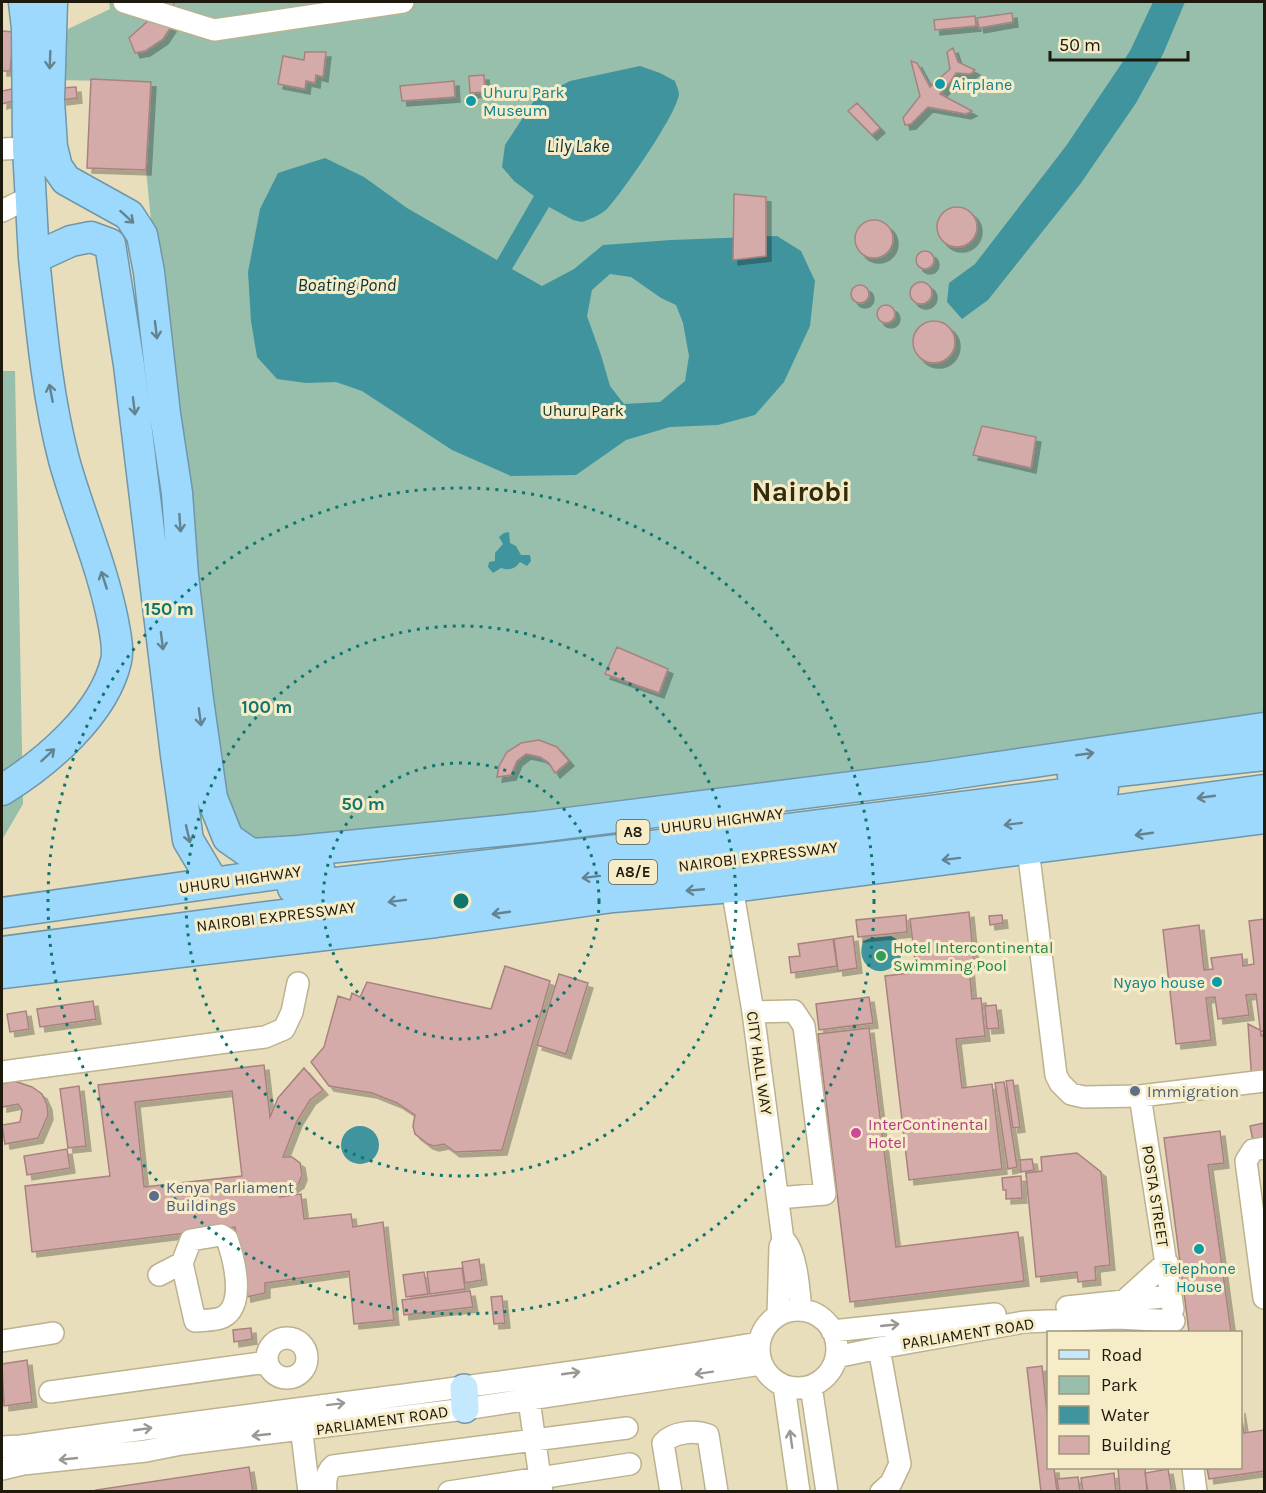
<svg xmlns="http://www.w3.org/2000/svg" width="1266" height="1493" viewBox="0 0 1266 1493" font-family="Karla,sans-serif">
<defs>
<filter id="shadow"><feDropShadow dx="5" dy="5" stdDeviation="0" flood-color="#0004"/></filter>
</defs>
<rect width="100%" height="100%" fill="#e9debb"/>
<path fill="#98bfac" d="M109,2H1264V729L274,852L236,827L213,734L169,403L146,170L150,82L57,80L68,29L110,9Z
M2,371H15L23,804L2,840Z"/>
<path fill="#40949d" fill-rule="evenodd" d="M1153,2H1185L1163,54L1136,103L1081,183L988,300L962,319L947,302L949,283L975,264L1066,146L1130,51Z
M640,66L660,73L675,81C676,85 679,90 679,94C677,114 622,193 607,209C600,215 591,219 582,222L573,220L549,207L512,269L542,286L574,269L603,245L671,240L777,236L801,251L815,281L810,326L784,382L755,415L718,425L670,427L626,440L576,475L511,476L452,450L362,391L336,382L306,383L277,379L257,357L251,321L248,272L260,209L278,173L325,158L364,177L407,208L497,260L534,196L514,181L502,167L505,145L535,99L570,81ZM610,274L631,277L661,298L676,305L683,323L689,356L685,381L660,402L624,404L610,386L601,355L587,316L592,290Z
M509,532L510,543L516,546L521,555H530L531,561L527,566L520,562C515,569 509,571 501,568L493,573L488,567L489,562L495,561V553L503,544L499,537L504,533Z
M891,936C920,949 885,988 865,963C860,956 861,949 863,941L871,938Z
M341 1145a19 19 0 1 1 38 0a19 19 0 1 1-38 0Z"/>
<path fill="#d4aba9" stroke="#a98280" stroke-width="1.5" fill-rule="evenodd" filter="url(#shadow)" d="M155,2H174L171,27L163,39L145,51L135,53L129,38L150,19Z
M1012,13L1013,22L979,28L977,18Z
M975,16L976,26L935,30L934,20Z
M2,31L14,32L10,71H2Z
M953,48L958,62L975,70L970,74L956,73L951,81L940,94L972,111L966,114L928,107L911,124L905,125L903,118L920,96L911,61L917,63L930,87L950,69L947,52Z
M305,52H326L323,77L316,75L315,83L306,81L305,89L278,84L283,56L304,60Z
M484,75L485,92L470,93L469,76Z
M91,79L151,82L146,170L87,168Z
M454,81L455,97L402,101L400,86Z
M21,87L24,98L2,104V91Z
M76,87L77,98L62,100L61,88Z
M857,103L880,128L872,135L848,111Z
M734,194L766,197V256L733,260Z
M937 227a20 20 0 1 1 40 0a20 20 0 1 1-40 0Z
M855 239a19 19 0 1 1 38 0a19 19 0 1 1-38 0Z
M916 260a9 9 0 1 1 18 0a9 9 0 1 1-18 0Z
M910 293a11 11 0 1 1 22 0a11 11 0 1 1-22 0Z
M851 294a9 9 0 1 1 18 0a9 9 0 1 1-18 0Z
M877 314a9 9 0 1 1 18 0a9 9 0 1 1-18 0Z
M913 342a21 21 0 1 1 42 0a21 21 0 1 1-42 0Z
M982,426L1036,437L1031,468L973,455Z
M617,647L668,669L659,693L605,674Z
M539,740L557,747L569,761L555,773L549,763L540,757L526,754L517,761L511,775L497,777L499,766L507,752L521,743Z
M969,912L974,962L916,969L910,919Z
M906,915L907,932L858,937L856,920Z
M1002,915L1003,923L990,925L989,916Z
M1264,919V1036H1261L1256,994L1246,995L1249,1015L1218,1019L1215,997L1206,998L1211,1040L1176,1044L1163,930L1199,925L1204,970L1213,969L1211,958L1242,954L1243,966L1254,964L1249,921Z
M853,936L857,968L838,971L834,939Z
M833,939L837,966L791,973L789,957L800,956L798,944Z
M505,966L550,981L502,1150L455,1152L444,1144L434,1146L428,1144L415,1134L413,1126L415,1115L397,1103L372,1093L329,1086L311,1062L324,1047L338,996L350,1000L352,993L360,997L367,982L491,1009Z
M969,966L972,999L981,998L985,1036L956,1039L962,1088L992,1084L1002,1169L909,1180L885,976Z
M559,974L588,983L566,1054L537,1045Z
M869,997L873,1023L819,1030L816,1004Z
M93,1001L96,1019L40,1027L37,1009Z
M996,1005L999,1028L987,1029L985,1006Z
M26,1011L29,1029L10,1032L7,1014Z
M1248,1024L1264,1032V1081L1252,1083Z
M869,1028L896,1247L1018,1232L1024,1281L850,1302L818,1034Z
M264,1065L270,1117L278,1098L304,1068L323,1090L310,1100L297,1121L283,1157H292L300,1163L302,1175L299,1183L279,1197L301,1194L304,1219L351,1214L353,1227L383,1222L394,1320L354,1324L349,1271L265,1283V1293L246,1297L235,1227L32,1252L25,1186L110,1176L98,1085ZM232,1091L242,1176L144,1187L135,1102Z
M1013,1080L1020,1127L1013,1128L1006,1081Z
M14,1081L32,1087L42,1094L47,1105L48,1115L38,1138L5,1144L2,1125L20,1122L22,1110L18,1104L2,1107V1084Z
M1004,1082L1017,1167L1008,1169L995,1083Z
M79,1086L86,1146L68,1148L60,1089Z
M1264,1123V1142L1254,1145L1250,1126Z
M1220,1131L1224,1163L1208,1165L1231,1332H1189L1164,1138Z
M67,1149L70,1168L27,1175L24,1156Z
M1077,1153L1101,1172L1110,1265L1095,1267L1096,1280L1078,1282L1077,1272L1036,1277L1026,1173L1042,1171L1041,1157Z
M1032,1159L1034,1170L1021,1172L1020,1160Z
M1021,1176L1022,1198L1006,1199V1190H1003L1002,1178Z
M479,1259L482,1280L465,1283L462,1262Z
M462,1268L465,1289L430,1294L427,1272Z
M424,1272L428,1294L406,1297L403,1275Z
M470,1291L473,1307L404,1315L402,1300Z
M502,1296L505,1323L494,1324L491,1297Z
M251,1328L252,1339L234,1342L233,1330Z
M27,1360L32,1402L4,1406L2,1364Z
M1042,1366L1048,1421V1468H1054L1057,1492H1041L1027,1368Z
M1240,1408L1244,1433L1264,1430V1471L1209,1479L1207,1468H1240Z
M249,1467L253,1492H97L96,1490Z
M1118,1468H1145L1147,1492H1120Z
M1168,1469L1172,1492H1148L1145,1473Z
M1114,1473L1116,1492H1083L1081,1478Z
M1078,1477L1080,1492H1059L1057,1479Z"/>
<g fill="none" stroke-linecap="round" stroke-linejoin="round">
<defs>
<path id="minor" d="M124,2L214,30L403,2
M2,149L28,148
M2,211L30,197
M1028,849L1056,1075L1060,1083L1071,1094L1084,1097L1140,1096L1264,1081
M732,887L753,1012L783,1240L780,1247L778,1315
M753,1012L794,1011L804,1026L825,1194L778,1198
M2,1072L265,1037L284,1029L292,1012L298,983
M1140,1096L1173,1309
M1264,1148L1253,1150L1246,1161L1264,1298
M785,1241C797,1254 799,1292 801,1310
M159,1275L182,1263L195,1321C204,1320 214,1321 223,1317C246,1305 234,1259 227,1239L221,1235L191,1240L182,1263
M1124,1301L1167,1262
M1067,1307L1171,1296
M759 1349a39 39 0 1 1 78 0a39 39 0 1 1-78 0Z
M832,1331L995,1314
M267 1358a20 20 0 1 1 40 0a20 20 0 1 1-40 0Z
M2,1341L53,1333
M879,1348L900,1464L891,1483L881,1492
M836,1357L879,1348L1024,1322L1118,1318L1174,1321
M527,1386L542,1492
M784,1386L799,1492
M811,1386L827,1492
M50,1392L267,1362
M300,1418L309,1492
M2,1447L21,1446C267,1411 514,1384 759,1343
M1193,1468L1196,1492
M2,1469L23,1464L146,1451L181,1444L465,1409L761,1364
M326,1492C325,1482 326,1472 333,1466L627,1428
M449,1492L630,1464
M671,1492L663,1443C673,1432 694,1430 708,1435L717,1492"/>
<path id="major" d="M464,1388L465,1409"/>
<path id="highway" d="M24,2L27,28L28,148L34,258
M52,2L49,100L52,147L57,167L66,180L129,215L142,235L149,272L165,414L177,493L183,576L198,700L212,798L228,838L251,854L298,851L537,827L931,777L1264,728
M1073,776L1264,755
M2,790C46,763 104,714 116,661C119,649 115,633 113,621C102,565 79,514 64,460C47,395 41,325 34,258L71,241L91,237L110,244L129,365L176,755L188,840L213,882
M293,888L703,840L1103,789
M2,913L319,868
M2,952L290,914L1056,819L1264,790
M2,973L436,922L613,897L732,887L1264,818"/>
</defs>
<use href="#minor" stroke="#bcb28f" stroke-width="24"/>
<use href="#major" stroke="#7096a8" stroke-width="30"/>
<use href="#highway" stroke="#7096a8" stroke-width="33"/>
<use href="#minor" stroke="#fff" stroke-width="21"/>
<use href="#major" stroke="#c4e8fd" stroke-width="27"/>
<use href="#highway" stroke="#9dd9fc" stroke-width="30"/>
</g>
<defs><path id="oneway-shaft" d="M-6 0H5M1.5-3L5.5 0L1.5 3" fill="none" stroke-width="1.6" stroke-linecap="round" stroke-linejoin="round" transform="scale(1.5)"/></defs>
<g stroke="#638390">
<use href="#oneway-shaft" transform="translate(50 60) rotate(92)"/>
<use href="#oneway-shaft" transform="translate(127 217) rotate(42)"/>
<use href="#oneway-shaft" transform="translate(156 330) rotate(83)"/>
<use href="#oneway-shaft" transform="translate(51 393) rotate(-101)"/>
<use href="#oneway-shaft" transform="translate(134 406) rotate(83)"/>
<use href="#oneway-shaft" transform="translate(180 523) rotate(86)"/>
<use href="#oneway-shaft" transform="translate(104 580) rotate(-108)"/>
<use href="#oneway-shaft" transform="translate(162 641) rotate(83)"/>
<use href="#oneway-shaft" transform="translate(200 717) rotate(82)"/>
<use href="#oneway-shaft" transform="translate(1085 754) rotate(-8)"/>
<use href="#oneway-shaft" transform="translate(48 755) rotate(-43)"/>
<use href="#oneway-shaft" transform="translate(1206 797) rotate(172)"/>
<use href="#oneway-shaft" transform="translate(1013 824) rotate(173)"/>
<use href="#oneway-shaft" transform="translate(188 834) rotate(77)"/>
<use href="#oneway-shaft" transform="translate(1144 834) rotate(172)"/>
<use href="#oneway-shaft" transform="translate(951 859) rotate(173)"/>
<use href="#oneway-shaft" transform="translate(591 877) rotate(173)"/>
<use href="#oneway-shaft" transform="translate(695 890) rotate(175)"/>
<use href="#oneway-shaft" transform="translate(397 901) rotate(173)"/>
<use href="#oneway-shaft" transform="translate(501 913) rotate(172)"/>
</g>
<g stroke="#999892">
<use href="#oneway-shaft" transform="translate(890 1325) rotate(-6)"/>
<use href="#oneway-shaft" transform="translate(571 1373) rotate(-8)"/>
<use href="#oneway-shaft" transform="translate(704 1373) rotate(171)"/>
<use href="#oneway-shaft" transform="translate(336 1404) rotate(-7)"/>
<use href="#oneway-shaft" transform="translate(143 1429) rotate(-8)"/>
<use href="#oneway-shaft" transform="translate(261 1435) rotate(174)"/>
<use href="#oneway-shaft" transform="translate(791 1439) rotate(-98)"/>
<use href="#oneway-shaft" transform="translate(68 1459) rotate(174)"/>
</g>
<g fill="none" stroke="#0f766e" stroke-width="3" stroke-dasharray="3 6">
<circle cx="461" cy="901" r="138"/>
<circle cx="461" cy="901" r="275"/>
<circle cx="461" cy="901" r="413"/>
</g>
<g fill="#0f9aa8" stroke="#f6ecc8" stroke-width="2">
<circle cx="940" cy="84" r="6"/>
<circle cx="471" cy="101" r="6"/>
<circle cx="1217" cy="982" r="6"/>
<circle cx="1199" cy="1249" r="6"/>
</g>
<circle fill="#2e9e5b" stroke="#f6ecc8" stroke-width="2" cx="881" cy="956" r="6"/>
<g fill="#5c6f8a" stroke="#f6ecc8" stroke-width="2">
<circle cx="1135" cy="1091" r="6"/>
<circle cx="154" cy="1196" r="6"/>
</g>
<circle fill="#d1479c" stroke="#f6ecc8" stroke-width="2" cx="856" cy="1133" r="6"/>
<g text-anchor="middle" stroke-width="6" stroke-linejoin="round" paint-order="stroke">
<g fill="#f6ecc8" stroke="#5e5844" stroke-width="1.5">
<rect x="616.5" y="820" width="33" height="24" rx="4.5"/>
<rect x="609" y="860" width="48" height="24" rx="4.5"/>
</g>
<g font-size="15" font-weight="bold" fill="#1d190c">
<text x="633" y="837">A8</text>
<text x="633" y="877">A8/E</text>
</g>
<g font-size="16" fill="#0d838f" stroke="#f6ecc8" text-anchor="start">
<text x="952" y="90">Airplane</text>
<text x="483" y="98">Uhuru Park<tspan x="483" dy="18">Museum</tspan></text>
<text x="1205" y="988" text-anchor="end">Nyayo house</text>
<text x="1199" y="1274" text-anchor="middle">Telephone<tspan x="1199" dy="18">House</tspan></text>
</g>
<g font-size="16" fill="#123124" stroke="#f6ecc8">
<text x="583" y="416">Uhuru Park</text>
</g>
<g font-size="16" fill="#1d190c" stroke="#f6ecc8">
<text transform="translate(722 820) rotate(-7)" y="6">UHURU HIGHWAY</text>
<text transform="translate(758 856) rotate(-7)" y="6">NAIROBI EXPRESSWAY</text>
<text transform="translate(240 879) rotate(-8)" y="6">UHURU HIGHWAY</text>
<text transform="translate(276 916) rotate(-7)" y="6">NAIROBI EXPRESSWAY</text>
<text transform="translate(760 1063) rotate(82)" y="6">CITY HALL WAY</text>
<text transform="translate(1156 1196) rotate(81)" y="6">POSTA STREET</text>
<text transform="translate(968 1333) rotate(-9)" y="6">PARLIAMENT ROAD</text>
<text transform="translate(382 1420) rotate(-8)" y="6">PARLIAMENT ROAD</text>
</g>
<g font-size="16" fill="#27864d" stroke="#f6ecc8" text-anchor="start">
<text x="893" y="953">Hotel Intercontinental<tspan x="893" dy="18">Swimming Pool</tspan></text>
</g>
<g font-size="16" fill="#4e5e75" stroke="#f6ecc8" text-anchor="start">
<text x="1147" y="1097">Immigration</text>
<text x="166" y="1193">Kenya Parliament<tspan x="166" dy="18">Buildings</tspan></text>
</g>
<g font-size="16" fill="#b23c85" stroke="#f6ecc8" text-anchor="start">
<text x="868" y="1130">InterContinental<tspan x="868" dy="18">Hotel</tspan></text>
</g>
<g font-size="18" font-style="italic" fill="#073135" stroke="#f6ecc8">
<text x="578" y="152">Lily Lake</text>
<text x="347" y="291">Boating Pond</text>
</g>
<g font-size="28" font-weight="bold" fill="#332b0b" stroke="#f6ecc8">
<text x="801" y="501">Nairobi</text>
</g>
</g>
<circle cx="461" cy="901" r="9" fill="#0f766e" stroke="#f6ecc8" stroke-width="3"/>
<g font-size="18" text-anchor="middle" font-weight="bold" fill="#0f766e" stroke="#f6ecc8" stroke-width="6" stroke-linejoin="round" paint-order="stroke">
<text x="169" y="615">150 m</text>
<text x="267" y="713">100 m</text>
<text x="363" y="810">50 m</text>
</g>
<rect width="1266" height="1493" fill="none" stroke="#1d190c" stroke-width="6"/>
<rect x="1047" y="1331" width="195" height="138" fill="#f6ecc8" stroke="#9f987d" stroke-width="1.5"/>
<rect x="1059" y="1350" width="30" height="9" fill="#c4e8fd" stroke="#9f987d" stroke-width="1.5"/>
<text x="1101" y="1361" font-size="18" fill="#1d190c">Road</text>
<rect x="1059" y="1376" width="30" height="18" fill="#98bfac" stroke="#9f987d" stroke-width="1.5"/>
<text x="1101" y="1391" font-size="18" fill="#1d190c">Park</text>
<rect x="1059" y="1406" width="30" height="18" fill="#40949d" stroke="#9f987d" stroke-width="1.5"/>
<text x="1101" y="1421" font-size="18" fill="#1d190c">Water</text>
<rect x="1059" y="1436" width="30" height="18" fill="#d4aba9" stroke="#9f987d" stroke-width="1.5"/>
<text x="1101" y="1451" font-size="18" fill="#1d190c">Building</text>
<path d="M1050 51v9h138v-9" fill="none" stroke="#1d190c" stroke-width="3"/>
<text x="1059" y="51" font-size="18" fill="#1d190c" stroke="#f6ecc8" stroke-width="4.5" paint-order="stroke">50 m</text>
</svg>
